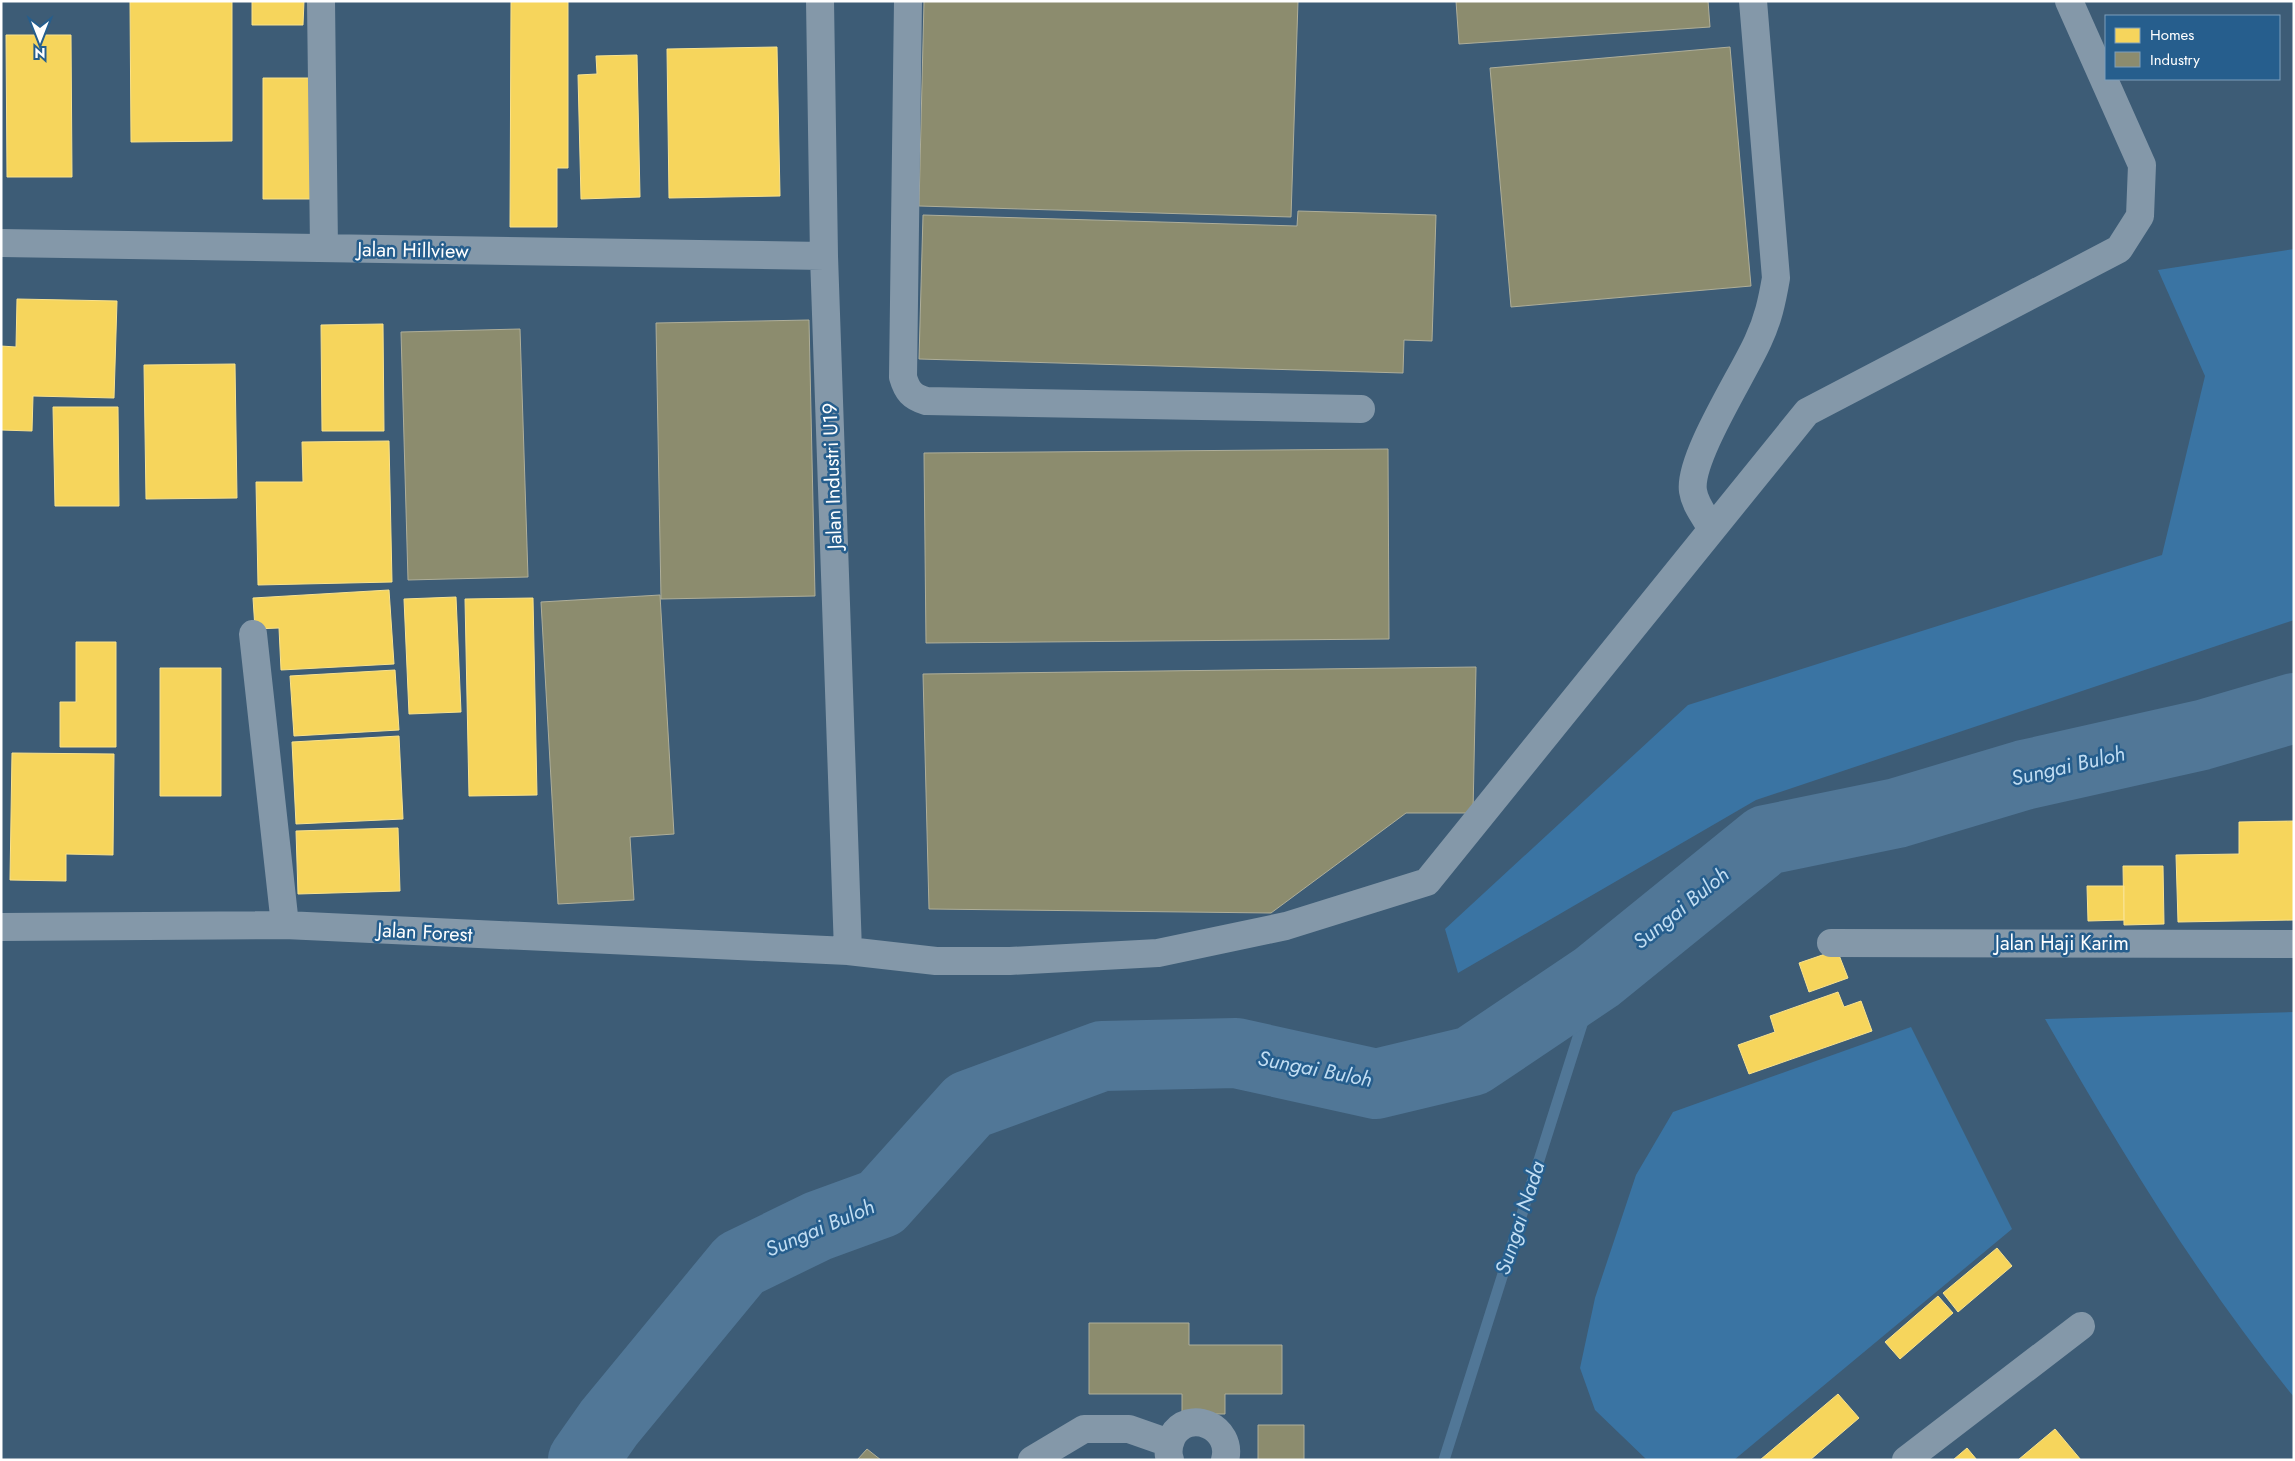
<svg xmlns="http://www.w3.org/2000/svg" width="2295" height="1461" viewBox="0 0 2295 1461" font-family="Jost,sans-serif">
<rect width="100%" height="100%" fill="#3d5c76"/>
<path fill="#3a74a3" d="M2294,249V620L1756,800L1458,973L1445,929L1688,705L2162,555L2205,376L2158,270Z
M2294,1012V1397C2199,1281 2120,1149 2045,1019Z
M1911,1027L2012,1229L1734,1460H1647L1595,1410L1580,1368L1595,1298L1636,1175L1673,1112Z"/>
<path fill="#f6d55c" stroke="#f9e28d" d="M130,1H232V141L131,142Z
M252,1H304L303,25H252Z
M511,1H568V168H557V227H510Z
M6,35H71L72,177H7Z
M777,47L780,196L669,198L667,49Z
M637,55L640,197L581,199L578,75L597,74L596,56Z
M263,78H320V199H263Z
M17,299L117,301L114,398L33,396L32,431L1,430V346L16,347Z
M383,324L384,431H322L321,325Z
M235,364L237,498L146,499L144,365Z
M53,407H118L119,506H55Z
M389,441L392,582L258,585L256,482H303L302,442Z
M389,590L394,664L281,670L279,628L255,629L253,598Z
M456,597L461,712L409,714L404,599Z
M533,598L537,795L469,796L465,599Z
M76,642H116V747H60V702H76Z
M160,668H221V796H160Z
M395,670L399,730L294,736L290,676Z
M399,736L403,819L296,824L292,742Z
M12,753L114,754L113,855L66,854V881L10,880Z
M2294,821V920L2178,922L2176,855L2239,854V822Z
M398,828L400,891L298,894L296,831Z
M2123,866H2163L2164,924L2124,925Z
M2087,886H2124V920L2088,921Z
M1837,950L1848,978L1809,992L1799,963Z
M1838,992L1844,1007L1861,1001L1872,1031L1749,1074L1738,1045L1775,1032L1770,1016Z
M1997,1248L2012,1266L1958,1312L1943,1293Z
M1938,1296L1953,1313L1900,1359L1885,1342Z
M1838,1394L1859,1418L1810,1460H1760Z
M2055,1429L2081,1460H2018Z
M1967,1448L1977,1460H1953Z"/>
<path fill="#8c8c6e" stroke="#aeae9a" d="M924,1H1298L1291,217L919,206Z
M1456,1H1708L1710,27L1459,44Z
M1730,47L1751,286L1511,307L1490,68Z
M1298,211L1436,215L1432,341L1404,340L1403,373L919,359L923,215L1297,226Z
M809,320L815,596L661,599L656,323Z
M520,329L528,577L408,580L401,332Z
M1388,449L1389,639L926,643L924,453Z
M660,595L674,834L630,837L634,900L558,904L541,602Z
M1476,667L1473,813H1406L1271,913L929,909L923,674Z
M1089,1323H1189V1345H1282V1394H1225V1414H1182V1394H1089Z
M1258,1425H1304V1460H1258Z
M867,1449L881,1460H857Z"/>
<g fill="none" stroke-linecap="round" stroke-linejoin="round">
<path stroke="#517797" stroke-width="11" d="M1444,1460L1597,977"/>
<path stroke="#517797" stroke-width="70" d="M583,1460L609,1423L740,1264L818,1226L881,1203L969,1105L1102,1056L1236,1053L1376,1084L1472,1061L1597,977L1766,840L1897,813L2024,775L2202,735L2294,708"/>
<path stroke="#8498a9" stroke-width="28" d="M321,1L324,248
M820,1L824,256L848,951
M908,1L903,377C907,391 912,397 926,401L1361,409
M1,243L824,256
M1712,529C1706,518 1695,505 1693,491C1688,459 1744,373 1758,341C1768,320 1772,301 1776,278L1753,1
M253,634L285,925
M1,927L285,925L848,951L936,961H1010L1158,953L1286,926L1427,882L1807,412L2119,249L2140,216L2142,165L2069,1
M1831,943L2294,944
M1032,1460L1084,1429H1129L1169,1443
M1170,1460C1167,1452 1169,1444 1172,1437C1188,1407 1234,1427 1225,1460
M1906,1460L2081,1326"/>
</g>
<g text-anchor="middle" stroke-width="5" stroke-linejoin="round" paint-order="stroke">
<g font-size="20" fill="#fff" stroke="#265e8d">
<text transform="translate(413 250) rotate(1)" y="7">Jalan Hillview</text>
<text transform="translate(832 476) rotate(-92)" y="7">Jalan Industri U19</text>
<text transform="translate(425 932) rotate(3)" y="7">Jalan Forest</text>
<text x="2062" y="950">Jalan Haji Karim</text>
</g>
<g font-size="21" font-style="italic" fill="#c1ddf2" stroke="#265e8d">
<text transform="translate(2068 766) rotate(-13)" y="7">Sungai Buloh</text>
<text transform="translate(1681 908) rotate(-39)" y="7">Sungai Buloh</text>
<text transform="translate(1315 1069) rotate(11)" y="7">Sungai Buloh</text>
<text transform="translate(1520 1218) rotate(-72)" y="7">Sungai Nada</text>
<text transform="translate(820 1228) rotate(-23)" y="7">Sungai Buloh</text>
</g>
</g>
<rect width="2295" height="1461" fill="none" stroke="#ffffff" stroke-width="5"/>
<rect x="2105" y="15" width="175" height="65" fill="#265e8d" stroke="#7d9ebb"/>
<rect x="2115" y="28" width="25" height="15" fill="#f6d55c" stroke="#7d9ebb"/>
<text x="2150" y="40" font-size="15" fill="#ffffff">Homes</text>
<rect x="2115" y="52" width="25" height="15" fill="#8c8c6e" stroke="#7d9ebb"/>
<text x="2150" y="65" font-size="15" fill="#ffffff">Industry</text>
<g transform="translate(40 40) rotate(180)" stroke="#265e8d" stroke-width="4" paint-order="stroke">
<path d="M0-4L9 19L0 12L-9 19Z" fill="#ffffff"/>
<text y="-8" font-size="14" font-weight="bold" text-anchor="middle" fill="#ffffff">N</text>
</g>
</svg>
